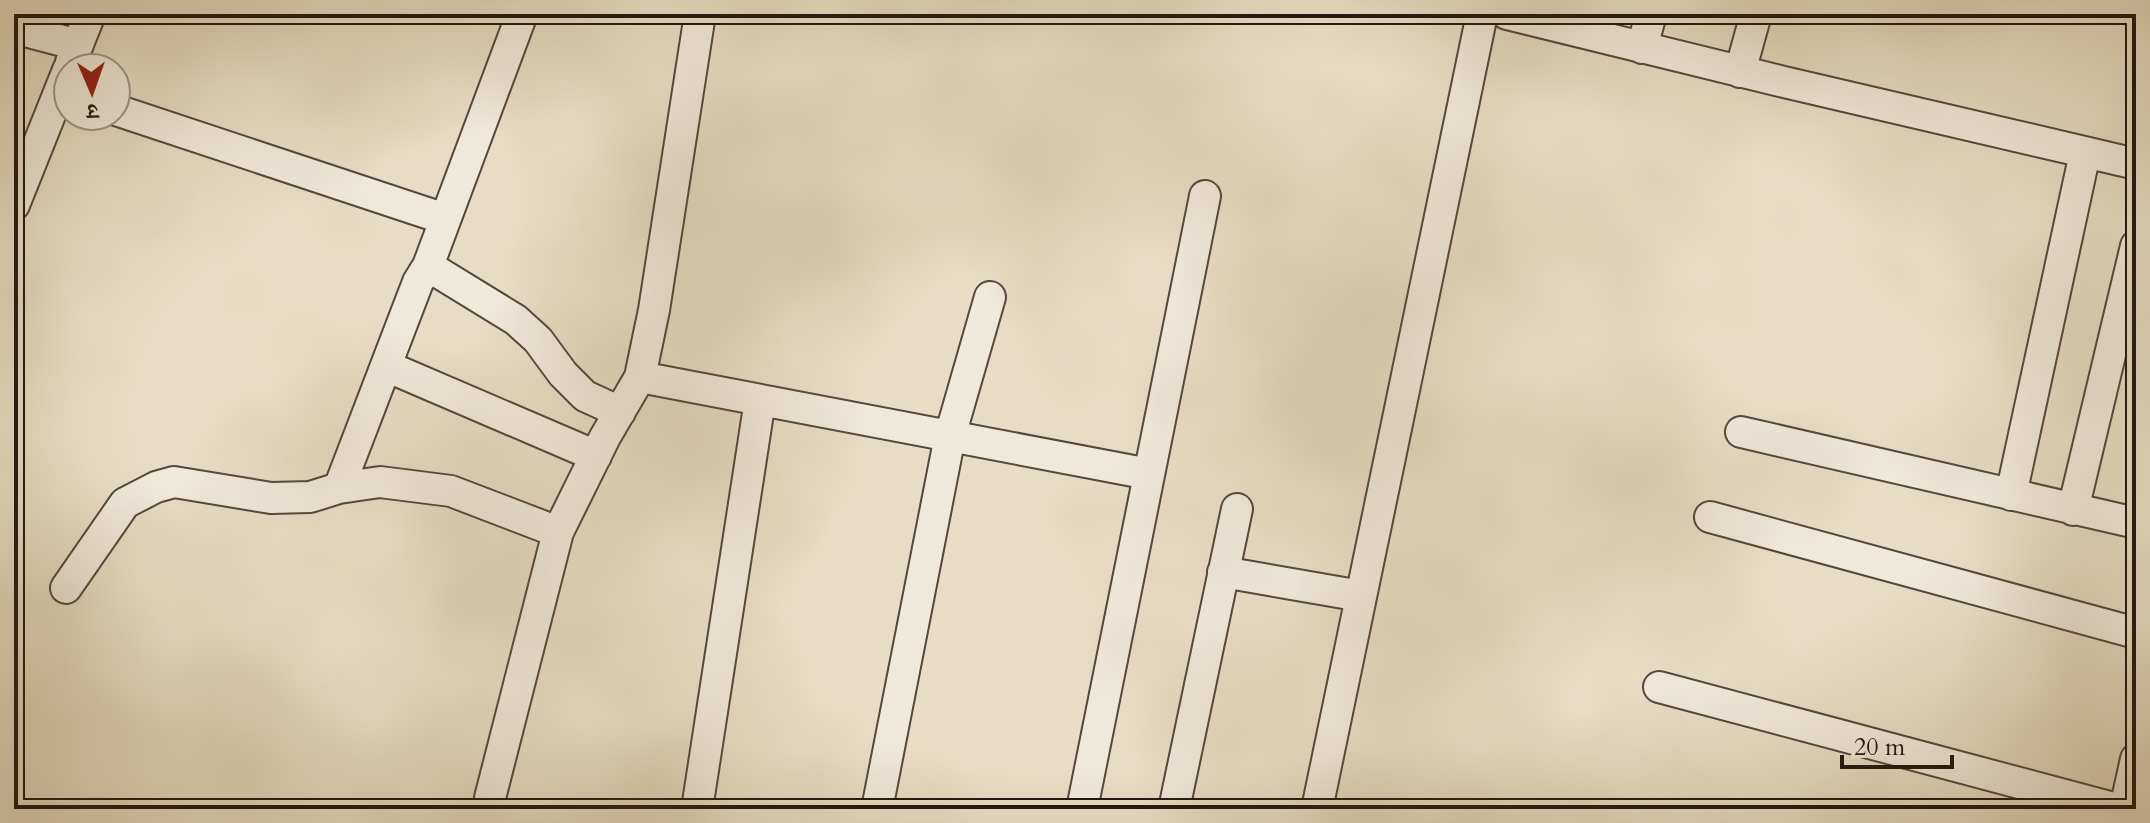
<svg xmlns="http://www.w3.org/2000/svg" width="2150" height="823" viewBox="0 0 2150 823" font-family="Cardo,'Noto Serif Devanagari',serif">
<rect width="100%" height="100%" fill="#e7ddc4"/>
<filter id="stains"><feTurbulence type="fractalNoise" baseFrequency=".0025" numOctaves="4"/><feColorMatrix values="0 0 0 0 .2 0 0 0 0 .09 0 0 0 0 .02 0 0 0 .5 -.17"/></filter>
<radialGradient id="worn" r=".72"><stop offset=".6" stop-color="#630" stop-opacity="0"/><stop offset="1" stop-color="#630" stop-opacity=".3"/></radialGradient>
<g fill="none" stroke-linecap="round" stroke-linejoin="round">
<defs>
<path id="minor" d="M1507,14L1784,82L2136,164
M14,28L78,45
M1642,48L1651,14
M71,62L90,14
M1740,72L1756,14
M116,110L445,219
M14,205L68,70
M428,266L516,320L538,340L563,374L585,396L620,412
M386,366L596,456
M640,377L1149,474
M1741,432L2136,523
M339,488L418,282L428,266L522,14
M2011,495L2085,153
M2073,510L2136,246
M1710,517L2136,633
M1223,572L1361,596
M66,588L125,503L156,487L174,482L271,498L310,497L339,488L380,482L451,491L558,532
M1659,687L2117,809
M490,798L558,532L605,437L640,377L654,310L700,14
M697,809L760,400
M877,809L950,436L990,297
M1082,809L1205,196
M1174,809L1237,509
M1317,809L1482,14
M2125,809L2136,759"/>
</defs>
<use href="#minor" stroke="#54483d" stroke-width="34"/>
<use href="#minor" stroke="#efe9d9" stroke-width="30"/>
</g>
<rect width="2150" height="823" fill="none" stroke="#e7ddc4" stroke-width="48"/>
<rect x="16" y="16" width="2118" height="791" fill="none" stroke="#231710" stroke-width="4"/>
<rect x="24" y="24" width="2102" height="775" fill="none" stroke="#231710" stroke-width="2"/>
<g transform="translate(92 92) rotate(178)"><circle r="38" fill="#efe9d9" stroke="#9d9589" stroke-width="2"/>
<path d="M0-6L14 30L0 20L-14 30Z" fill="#8f2418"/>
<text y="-12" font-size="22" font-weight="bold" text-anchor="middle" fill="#231710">उ</text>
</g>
<path d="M1842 755v12h110v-12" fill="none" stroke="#231710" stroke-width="4"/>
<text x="1854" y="755" font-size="24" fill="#231710" stroke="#efe9d9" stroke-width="6" paint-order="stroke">20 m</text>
<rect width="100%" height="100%" filter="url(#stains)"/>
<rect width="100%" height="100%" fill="url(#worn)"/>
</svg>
